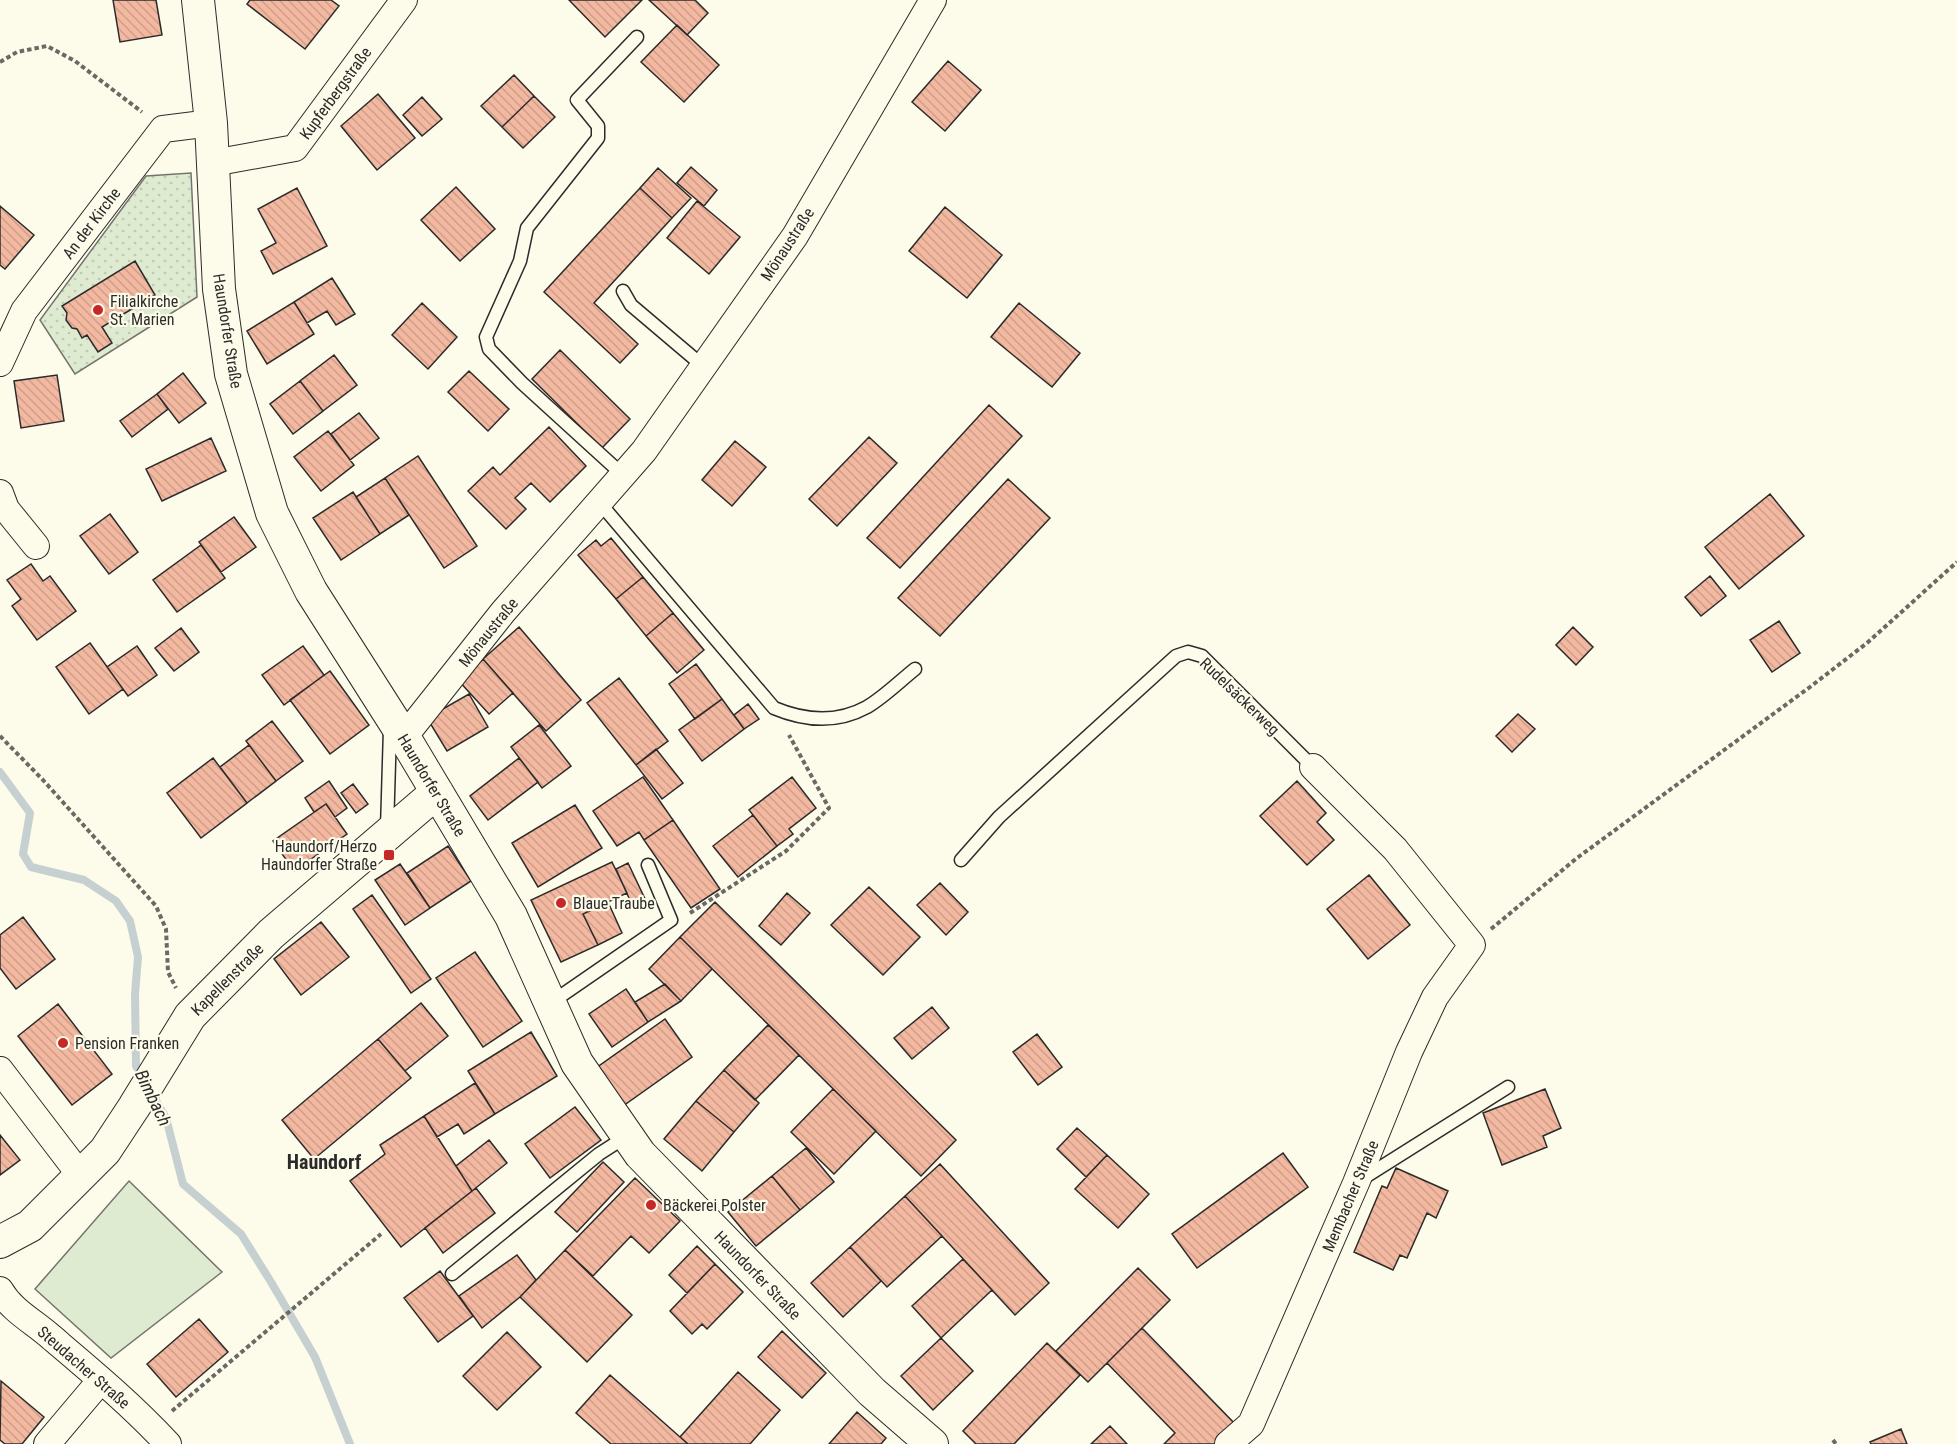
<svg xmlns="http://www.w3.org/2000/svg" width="1957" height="1444" viewBox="0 0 1957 1444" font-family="'Roboto Condensed',sans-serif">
<defs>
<pattern id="grass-dots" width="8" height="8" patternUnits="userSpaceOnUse" patternTransform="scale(1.5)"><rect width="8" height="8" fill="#deebd1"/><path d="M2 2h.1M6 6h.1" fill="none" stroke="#bfcab4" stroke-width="1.8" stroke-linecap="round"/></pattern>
<pattern id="building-back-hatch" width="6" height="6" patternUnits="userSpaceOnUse" patternTransform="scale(1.5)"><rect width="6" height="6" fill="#f2b8a0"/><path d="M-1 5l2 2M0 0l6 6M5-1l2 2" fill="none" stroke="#d09e8a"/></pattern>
</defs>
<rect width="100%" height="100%" fill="#fdfbea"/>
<path fill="url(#grass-dots)" stroke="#74746e" stroke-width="1.5" d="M191,173L197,297L75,374L40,320L146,176Z"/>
<path fill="#deebd1" stroke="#74746e" stroke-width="1.5" d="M129,1181L222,1272L111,1358L35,1289Z"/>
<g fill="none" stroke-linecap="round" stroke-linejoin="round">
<path stroke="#c7d0d0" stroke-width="8" d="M0,772L30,813L23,854L31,867L84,880L116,901L130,921L138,957L135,994L136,1066L144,1080
M152,1094L166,1118L183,1184L241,1234L271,1282L315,1357L350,1444"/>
</g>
<path fill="url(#building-back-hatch)" stroke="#2b2b2b" stroke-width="1.5" d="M113,0H156L162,35L120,42Z
M250,0H331L339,6L305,49L247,4Z
M569,0H642L605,37Z
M649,0H695L708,13L687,35Z
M677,25L719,65L684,102L641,62Z
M948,61L981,90L945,131L912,102Z
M514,75L534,96L502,127L481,106Z
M378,94L415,138L377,170L341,126Z
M534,96L555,117L523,148L502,127Z
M422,97L442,119L422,136L403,115Z
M691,167L717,190L704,206L677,183Z
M658,168L691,198L672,218L640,188Z
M456,187L495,229L460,261L421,220Z
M297,188L327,246L273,274L261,251L276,243L258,209Z
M640,188L672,218L594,303L638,344L620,363L544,292Z
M697,201L740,237L709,274L667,238Z
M0,206L34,235L5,269L0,265Z
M945,207L1002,255L967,298L909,251Z
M135,261L155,295L102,327L112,343L98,352L87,335L82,338L77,329L72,328L66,320L67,313L62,306Z
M332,278L355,314L336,325L327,311L307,323L294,302Z
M294,302L314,334L267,364L247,331Z
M422,303L457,337L428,369L392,335Z
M1019,303L1080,353L1052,387L991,337Z
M560,350L630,419L602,448L532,379Z
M334,355L357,385L323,411L300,381Z
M469,371L509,409L488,431L448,392Z
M183,373L206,403L179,423L157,394Z
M57,375L64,421L21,428L14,381Z
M300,381L323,411L293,434L270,404Z
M157,394L168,409L132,437L120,421Z
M989,405L1022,436L900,568L867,538Z
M359,413L379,438L350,460L331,434Z
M549,427L586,466L550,502L531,483L515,498L526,509L506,529L468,491L493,467L500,475Z
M328,431L354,465L321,491L294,457Z
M869,437L897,463L837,526L809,499Z
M211,438L226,471L162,501L146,469Z
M735,441L766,467L732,506L702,480Z
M418,456L477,546L444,568L385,478Z
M385,478L409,515L380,534L356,497Z
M1008,479L1050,518L940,636L898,598Z
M353,492L380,534L341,560L313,518Z
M1770,494L1804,536L1739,589L1705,547Z
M110,514L138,552L109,574L80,536Z
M234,517L256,547L221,572L199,542Z
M611,538L643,577L616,599L578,555L596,540L601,546Z
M201,545L225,578L177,612L153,580Z
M31,564L43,581L50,576L76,611L37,640L12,606L21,599L7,580Z
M1710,576L1726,596L1701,616L1685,597Z
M643,577L673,613L646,636L616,599Z
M673,613L704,650L677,673L646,636Z
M1779,621L1800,653L1772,672L1750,640Z
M519,627L581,700L546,731L483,659Z
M1573,627L1593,647L1576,665L1556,645Z
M181,628L199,652L174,671L155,648Z
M90,643L123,689L89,714L56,667Z
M137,646L157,675L128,696L107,667Z
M303,646L324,675L284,705L262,675Z
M483,659L513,693L489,714L458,680Z
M696,664L722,699L695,719L669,684Z
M330,671L369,725L330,754L290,700Z
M619,678L668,741L636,765L587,703Z
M469,694L488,727L447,751L427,718Z
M722,699L744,729L702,761L679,730Z
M748,704L759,719L744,729L734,715Z
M1518,714L1535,729L1512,752L1496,736Z
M272,721L303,761L276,781L246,741Z
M539,725L571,766L542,788L511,747Z
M249,745L276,781L247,803L220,767Z
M656,749L683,783L662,799L636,765Z
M213,758L247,803L201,838L167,793Z
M519,758L538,782L488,820L470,796Z
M643,777L673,820L644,840L639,832L617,846L593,811Z
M792,777L816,808L789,829L793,834L777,846L749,810Z
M329,781L347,808L335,817L326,804L314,812L305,798Z
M1297,781L1326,813L1317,822L1334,840L1307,865L1260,816Z
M353,784L368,804L356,813L341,793Z
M326,804L347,834L294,871L273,841Z
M575,805L602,848L538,887L512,843Z
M753,815L777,846L738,877L713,846Z
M673,820L720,889L691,908L644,840Z
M448,846L471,881L430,908L407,873Z
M612,862L627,893L583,914L598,945L561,962L531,900Z
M628,863L646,901L633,907L616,869Z
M400,864L430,908L405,925L375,880Z
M1369,875L1410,925L1368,959L1327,909Z
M940,883L968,912L946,935L917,905Z
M869,887L920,937L883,975L831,925Z
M787,893L810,913L781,945L759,926Z
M372,895L431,979L411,993L353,909Z
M608,902L622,933L598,945L583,914Z
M715,902L956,1140L921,1176L680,937Z
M23,917L55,959L16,989L0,968V935Z
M321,922L349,957L301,995L274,959Z
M680,937L712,969L681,1001L649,969Z
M475,952L522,1021L483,1047L436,978Z
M665,984L681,1001L648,1022L635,1002Z
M626,989L648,1022L612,1047L589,1014Z
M421,1003L448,1036L405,1071L378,1039Z
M58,1004L112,1074L72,1105L18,1036Z
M932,1007L949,1028L912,1059L894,1038Z
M665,1019L692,1057L623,1106L596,1068Z
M768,1025L799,1055L755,1100L724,1070Z
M531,1032L557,1076L495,1114L468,1071Z
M1037,1034L1062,1067L1038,1085L1013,1052Z
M378,1039L411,1078L314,1159L282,1120Z
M724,1070L759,1103L734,1132L696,1101Z
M475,1083L495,1114L464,1134L458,1124L437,1137L424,1116Z
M833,1089L876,1131L834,1174L791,1132Z
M1545,1089L1561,1128L1543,1136L1547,1147L1502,1165L1483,1113Z
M696,1101L734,1132L702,1171L664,1139Z
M575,1107L601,1140L550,1178L525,1144Z
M424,1116L472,1191L401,1247L350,1181L385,1154L380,1145Z
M1077,1128L1107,1155L1086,1177L1057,1149Z
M0,1135L20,1160L0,1175Z
M489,1140L507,1163L472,1191L456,1166Z
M806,1148L834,1182L800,1210L772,1176Z
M1283,1153L1308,1187L1197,1268L1172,1234Z
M1107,1155L1149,1194L1118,1228L1075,1189Z
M603,1162L624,1182L577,1232L555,1212Z
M940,1164L1049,1283L1015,1315L905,1196Z
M1396,1168L1448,1191L1436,1218L1427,1213L1407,1258L1400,1255L1393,1270L1354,1252L1382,1186L1387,1188Z
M772,1176L800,1210L756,1246L728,1212Z
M635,1178L680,1221L649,1253L631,1236L593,1276L565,1250Z
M476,1188L495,1213L443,1253L425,1228Z
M905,1196L942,1236L887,1287L850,1247Z
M697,1246L715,1264L687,1293L669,1275Z
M850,1247L881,1281L843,1317L811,1283Z
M565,1250L632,1315L587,1362L520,1297Z
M517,1255L536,1280L520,1297L482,1328L459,1296Z
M963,1259L992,1290L941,1338L912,1306Z
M715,1264L743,1292L707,1329L702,1324L692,1334L670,1311Z
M1138,1268L1170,1300L1088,1382L1056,1351Z
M440,1271L473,1316L438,1342L404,1298Z
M199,1319L228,1352L176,1397L147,1364Z
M1142,1328L1237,1426L1219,1444H1164L1175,1433L1107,1363Z
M782,1331L826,1373L802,1398L758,1357Z
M507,1332L541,1367L497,1410L463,1376Z
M941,1338L973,1371L933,1410L901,1376Z
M1047,1343L1080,1375L1014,1444H976L963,1431Z
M738,1372L780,1410L750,1444H688L680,1437Z
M610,1375L680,1437L688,1444H611L576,1413Z
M1,1381L44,1417L22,1444H5L0,1440Z
M857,1412L886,1438L881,1444H829Z
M1110,1426L1127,1444H1091Z
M1901,1429L1907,1444H1871L1870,1442Z"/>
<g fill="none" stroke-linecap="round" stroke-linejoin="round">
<defs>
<path id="service" d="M623,291L631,305L703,366
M623,475L522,383L489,349L486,337L520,261L527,228L598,138V126L577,100L637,37
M599,502L774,708C805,721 836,724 867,707C884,697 900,681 915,669
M387,829L390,729
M961,860L999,817L1176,656L1188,652L1202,656L1313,767
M552,1002L671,920L648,865
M1362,1179L1508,1087
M452,1274L599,1154L627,1136"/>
<path id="minor" d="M213,163L295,148L404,0
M0,363L24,311L163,129L211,123
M0,493L6,509L36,546
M404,737L503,612L644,451L795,236L933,0
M0,1070L81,1176
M0,1290C12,1311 33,1321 51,1337C91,1371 132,1405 168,1444
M47,1444L101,1380
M1228,1444L1251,1424L1356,1183L1409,1052L1435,997L1472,945L1395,849L1313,767"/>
<path id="tertiary" d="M198,0L211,123L219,289L231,374L272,513L311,591L404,737L511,916L577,1063L640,1154L872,1392L932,1444
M0,1242L30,1226L105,1151L134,1107L190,1016L271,934L437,792"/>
</defs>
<use href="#service" stroke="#2b2b2b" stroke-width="15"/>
<use href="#minor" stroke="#2b2b2b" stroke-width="28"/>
<use href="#tertiary" stroke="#2b2b2b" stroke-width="34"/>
<path stroke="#6a6964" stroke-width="4" stroke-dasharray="4.5 3" stroke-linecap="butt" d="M0,62L17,52L47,46L75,61L142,112
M0,736L43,780L156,906L166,929L168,972L176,988
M690,913L786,851L829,808L789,735
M1491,929L1577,858L1810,687L1867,643L1957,562
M172,1411L381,1234
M1833,1440L1836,1444"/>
<use href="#service" stroke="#fdfbea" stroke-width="12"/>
<use href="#minor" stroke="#fdfbea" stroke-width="26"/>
<use href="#tertiary" stroke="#fdfbea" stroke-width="32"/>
</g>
<g fill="#c62828" stroke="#fdfbea" stroke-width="2">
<circle cx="98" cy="310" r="6"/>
<rect x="383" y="849" width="12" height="12" rx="3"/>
<circle cx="561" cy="903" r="6"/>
<circle cx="63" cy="1043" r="6"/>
<circle cx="651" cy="1205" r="6"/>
</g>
<g text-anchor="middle" stroke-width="4.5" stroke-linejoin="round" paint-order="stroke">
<g font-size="16" fill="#2b2b2b" stroke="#fdfbea">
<text transform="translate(335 93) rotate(-54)" y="6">Kupferbergstraße</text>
<text transform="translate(91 223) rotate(-53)" y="6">An der Kirche</text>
<text transform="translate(787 244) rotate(-57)" y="6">Mönaustraße</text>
<text transform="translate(228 331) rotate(81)" y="6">Haundorfer Straße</text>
<text transform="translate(488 632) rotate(-51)" y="6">Mönaustraße</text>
<text transform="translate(1240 696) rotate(44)" y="6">Rudelsäckerweg</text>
<text transform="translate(432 785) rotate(59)" y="6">Haundorfer Straße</text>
<text transform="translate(227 979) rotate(-45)" y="6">Kapellenstraße</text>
<text transform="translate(1350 1196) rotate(-67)" y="6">Membacher Straße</text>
<text transform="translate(758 1275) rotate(46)" y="6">Haundorfer Straße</text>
<text transform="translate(84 1367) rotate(41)" y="6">Steudacher Straße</text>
</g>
<g font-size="16" fill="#2b2b2b" stroke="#fdfbea" text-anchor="start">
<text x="110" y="307">Filialkirche<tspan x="110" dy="18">St. Marien</tspan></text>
<text x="377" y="852" text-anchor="end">Haundorf/Herzo<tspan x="377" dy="18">Haundorfer Straße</tspan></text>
<text x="573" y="909">Blaue Traube</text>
<text x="75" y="1049">Pension Franken</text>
<text x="663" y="1211">Bäckerei Polster</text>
</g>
<g font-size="18" font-style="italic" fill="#2b2b2b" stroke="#fdfbea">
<text transform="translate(153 1098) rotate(64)" y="6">Bimbach</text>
</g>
<g font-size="20" font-weight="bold" fill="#2b2b2b" stroke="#fdfbea">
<text x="324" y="1169">Haundorf</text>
</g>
</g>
</svg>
